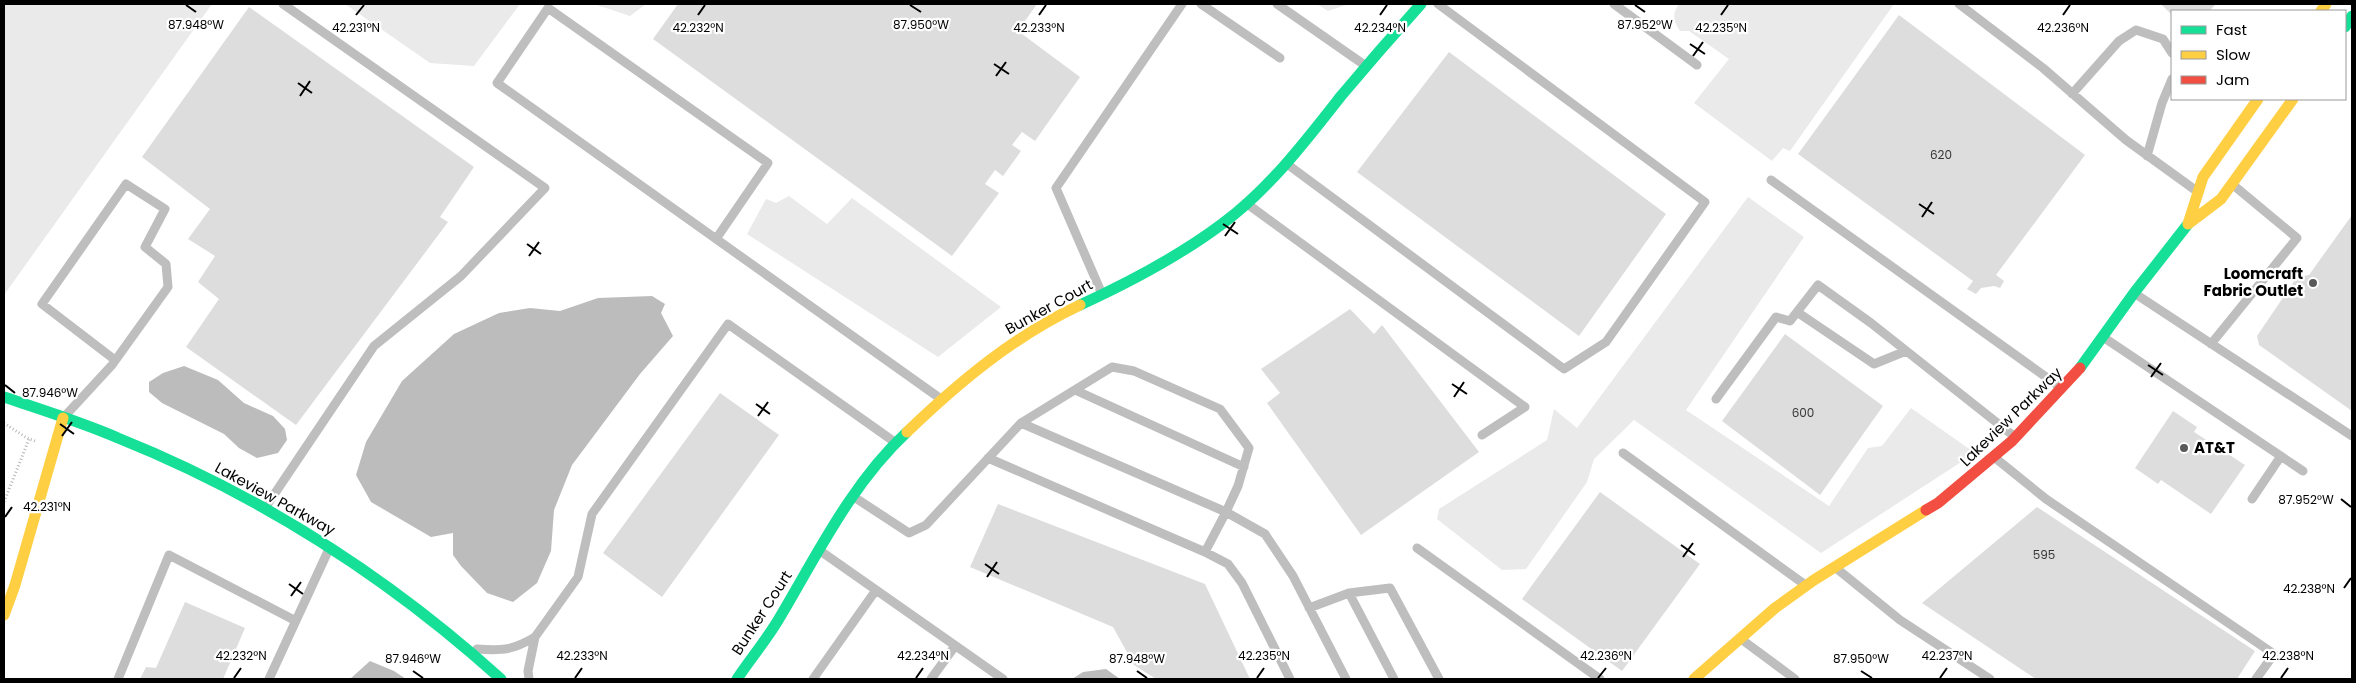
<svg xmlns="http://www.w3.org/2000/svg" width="2356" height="683" viewBox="0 0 2356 683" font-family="Poppins,sans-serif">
<rect width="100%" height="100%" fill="#fff"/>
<path fill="#eaeaea" d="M4,4H212L4,295Z
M345,4H520L474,66L430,63Z
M594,4H646L630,16Z
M1317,4H1349L1328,11Z
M1679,4H1894L1790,151L1783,148L1772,161L1694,103L1729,59L1689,31H1680C1673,21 1672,14 1679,4Z
M789,196L827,224L852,198L1001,307L938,357L747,234L766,199L776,203Z
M1748,197L1804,237L1686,410L1829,506L1868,448L1882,446L1911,408L1975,453L1821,553L1634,420L1594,459L1587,482L1526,569L1502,570L1437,519L1439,509L1547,440L1554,409L1577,428Z"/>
<path fill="#bcbcbc" d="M652,296L665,304L661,313L673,336L640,374L572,465L554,510L551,551L537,583L513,602L487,593L461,566L453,555V533L431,537L371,502L356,475L366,442L402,381L454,334L499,313L530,308L560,311L598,298Z
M184,366L218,380L244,403L273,416L285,429L287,440L278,453L257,458L239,448L224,434L162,403L149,392V382L163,373Z
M370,661L394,671L406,679H350Z
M1106,669L1120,679H1072L1083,672Z"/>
<path fill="#ddd" d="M678,4H1037L1018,31L1080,77L1035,141L1022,132L1012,145L1021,151L1003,176L995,170L985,184L999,193L952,256L653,39Z
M2161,4H2216L2209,11H2172V15Z
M249,7L474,167L440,217L448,222L296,425L186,347L219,299L198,282L215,256L188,239L210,209L142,157Z
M1899,15L2085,155L1996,275L2004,281L2000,288L1994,286L1981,288L1976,294L1967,289L1973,281L1798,154Z
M1449,52L1666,214L1579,336L1357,172Z
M2352,215V411L2259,345L2257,336L2297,277L2309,275Z
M1350,309L1374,334L1382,325L1479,452L1361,535L1267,403L1280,393L1261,369Z
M1785,334L1883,406L1820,495L1722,421Z
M720,393L779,435L662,597L603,553Z
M2173,411L2197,427L2194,432L2245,465L2211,514L2161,480L2158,484L2135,468Z
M1600,492L1700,564L1622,671L1522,599Z
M998,504L1205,584L1250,679H1156L1134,665L1113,627L970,567Z
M2037,507L2255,651L2237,679H2036L1922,603Z
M185,602L245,628L223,679H140L146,667L156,668Z"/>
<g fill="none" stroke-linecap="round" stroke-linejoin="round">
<path stroke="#b8b8b8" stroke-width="3" stroke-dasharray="1 2.5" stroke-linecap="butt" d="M4,423L27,438L35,441
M4,502L29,439"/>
<path stroke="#bebebe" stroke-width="9" d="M1201,4L1280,58
M1277,4L1366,66
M1614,4L1697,65
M1959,4L2043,68L2126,140L2198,192
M2072,94L2119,41L2136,30L2163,39L2172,53
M2147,156L2162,103L2172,79
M1287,164L1564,369L1606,342L1705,202L1438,4
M1771,180L2060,387
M1246,203L1525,407L1482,435
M716,239L768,163L548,8L497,83L941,399
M2134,293L2352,436
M1102,294L1056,188L1182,4
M1797,312L1874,364L1906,351
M2103,337L2303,471
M2211,344L2297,238L2232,184
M1075,390L1244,467
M1716,399L1776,317L1790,321L1818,285L1871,323L2015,437
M65,416L112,365L168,287L166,264L145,247L165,209L126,184L42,304L115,360
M1623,453L1804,584
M1994,457L2046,499L2274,654L2256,679
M988,458L1205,552L1226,512L1021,423
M854,497L909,533L926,525L1021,423L1112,367L1134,371L1220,409L1249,448L1238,486L1226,512L1265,534L1293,576L1346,679
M2252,499L2281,456
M265,508L374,346L461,276L545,188L283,4
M1417,548L1600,679
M819,550L1003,679
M1205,552L1228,564L1242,583L1290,679
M1836,568L1900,620L1990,679
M1349,593L1394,679
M1309,608L1349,593L1390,588L1439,679
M1741,639L1795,679
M477,649C503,651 513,650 535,637
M118,679L169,555L296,621
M269,679L329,549
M529,679L528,671L535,637L578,577L592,514L728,324L896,443
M813,679L876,590
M931,679L955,646"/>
<path stroke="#16e098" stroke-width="11" d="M2345,27L2352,16
M1080,305C1130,282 1178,257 1222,224C1269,189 1305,142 1341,96C1367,65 1394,34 1421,4
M2080,368L2134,293L2188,224
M4,397C42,410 81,422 118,438C260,495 388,577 501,679
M737,679C751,658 768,638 780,617C818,553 852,483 907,432"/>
<path stroke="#ffcf43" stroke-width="11" d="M2321,11L2326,4
M2258,99L2203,177L2188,224L2221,199L2293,99
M907,432C959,382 1014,336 1080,305
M4,615L15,585L63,418
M1694,679L1775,608L1814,580L1926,510"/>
<path stroke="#f24e42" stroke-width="11" d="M1926,510L1938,503L2012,441L2080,368"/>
</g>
<path fill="none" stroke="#000" stroke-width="2" d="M186,5L196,12M910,5L921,12M1635,5L1645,12M356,15L364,5M698,15L705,5M1039,15L1046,5M1380,15L1387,5M1721,15L1728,5M2063,15L2070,5M1690,44L1705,54M1693,56L1703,42M994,64L1009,74M996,76L1006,62M298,83L312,93M300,96L310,81M1919,204L1934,214M1922,217L1932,202M1223,224L1238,234M1225,236L1235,222M527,244L541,254M529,256L539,242M2148,365L2163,375M2151,377L2161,363M1452,384L1467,394M5,385L15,393M1454,397L1464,382M756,404L770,414M758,416L768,402M60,424L74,434M62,436L72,422M2341,499L2351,507M5,517L12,507M1681,545L1695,555M1683,557L1693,543M985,564L999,574M987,577L997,562M289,584L303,594M2344,588L2351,578M291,596L301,582M413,671L423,678M1137,671L1147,678M1861,671L1872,678M234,678L241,668M575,678L582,668M916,678L923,668M1257,678L1264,668M1598,678L1606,668M1940,678L1947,668M2281,678L2288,668"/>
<g fill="#595959" stroke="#fff" stroke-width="2">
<circle cx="2313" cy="283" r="5"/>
<circle cx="2184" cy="448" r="5"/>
</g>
<g text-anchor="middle" stroke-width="4.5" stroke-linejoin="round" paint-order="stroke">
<g font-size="12" fill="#373737">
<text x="1941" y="159">620</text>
<text x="1803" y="417">600</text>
<text x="2044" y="559">595</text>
</g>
<g font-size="15" font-weight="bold" fill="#000" stroke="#fff" text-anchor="end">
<text x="2303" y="279">Loomcraft<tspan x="2303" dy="17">Fabric Outlet</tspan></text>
<text x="2194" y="453" text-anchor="start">AT&amp;T</text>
</g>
<g font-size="15" fill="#000" stroke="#fff">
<text transform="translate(1049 307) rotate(-29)" y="5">Bunker Court</text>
<text transform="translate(2011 417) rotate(-44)" y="5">Lakeview Parkway</text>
<text transform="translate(275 499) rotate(29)" y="5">Lakeview Parkway</text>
<text transform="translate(762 613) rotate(-57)" y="5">Bunker Court</text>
</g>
</g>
<g font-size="12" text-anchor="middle" fill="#000" stroke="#fff" stroke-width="4.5" stroke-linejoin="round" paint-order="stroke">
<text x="196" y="29">87.948°W</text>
<text x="921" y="29">87.950°W</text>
<text x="1645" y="29">87.952°W</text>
<text x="356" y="32">42.231°N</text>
<text x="698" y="32">42.232°N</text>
<text x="1039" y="32">42.233°N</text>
<text x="1380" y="32">42.234°N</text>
<text x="1721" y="32">42.235°N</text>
<text x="2063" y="32">42.236°N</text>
<text x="50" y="397">87.946°W</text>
<text x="2306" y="504">87.952°W</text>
<text x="47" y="511">42.231°N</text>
<text x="2309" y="593">42.238°N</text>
<text x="241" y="660">42.232°N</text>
<text x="582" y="660">42.233°N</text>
<text x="923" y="660">42.234°N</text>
<text x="1264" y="660">42.235°N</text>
<text x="1606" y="660">42.236°N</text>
<text x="1947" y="660">42.237°N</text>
<text x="2288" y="660">42.238°N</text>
<text x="413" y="663">87.946°W</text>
<text x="1137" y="663">87.948°W</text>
<text x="1861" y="663">87.950°W</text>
</g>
<rect width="2356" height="683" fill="none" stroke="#000000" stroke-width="10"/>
<rect x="2171" y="10" width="175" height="90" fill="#ffffff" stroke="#999999"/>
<rect x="2181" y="26" width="25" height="8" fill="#16e098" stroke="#999999"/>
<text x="2216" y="35" font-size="15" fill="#000000">Fast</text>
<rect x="2181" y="51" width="25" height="8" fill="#ffcf43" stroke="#999999"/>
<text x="2216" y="60" font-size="15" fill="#000000">Slow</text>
<rect x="2181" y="76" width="25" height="8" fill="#f24e42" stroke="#999999"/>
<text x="2216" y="85" font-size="15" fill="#000000">Jam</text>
</svg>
